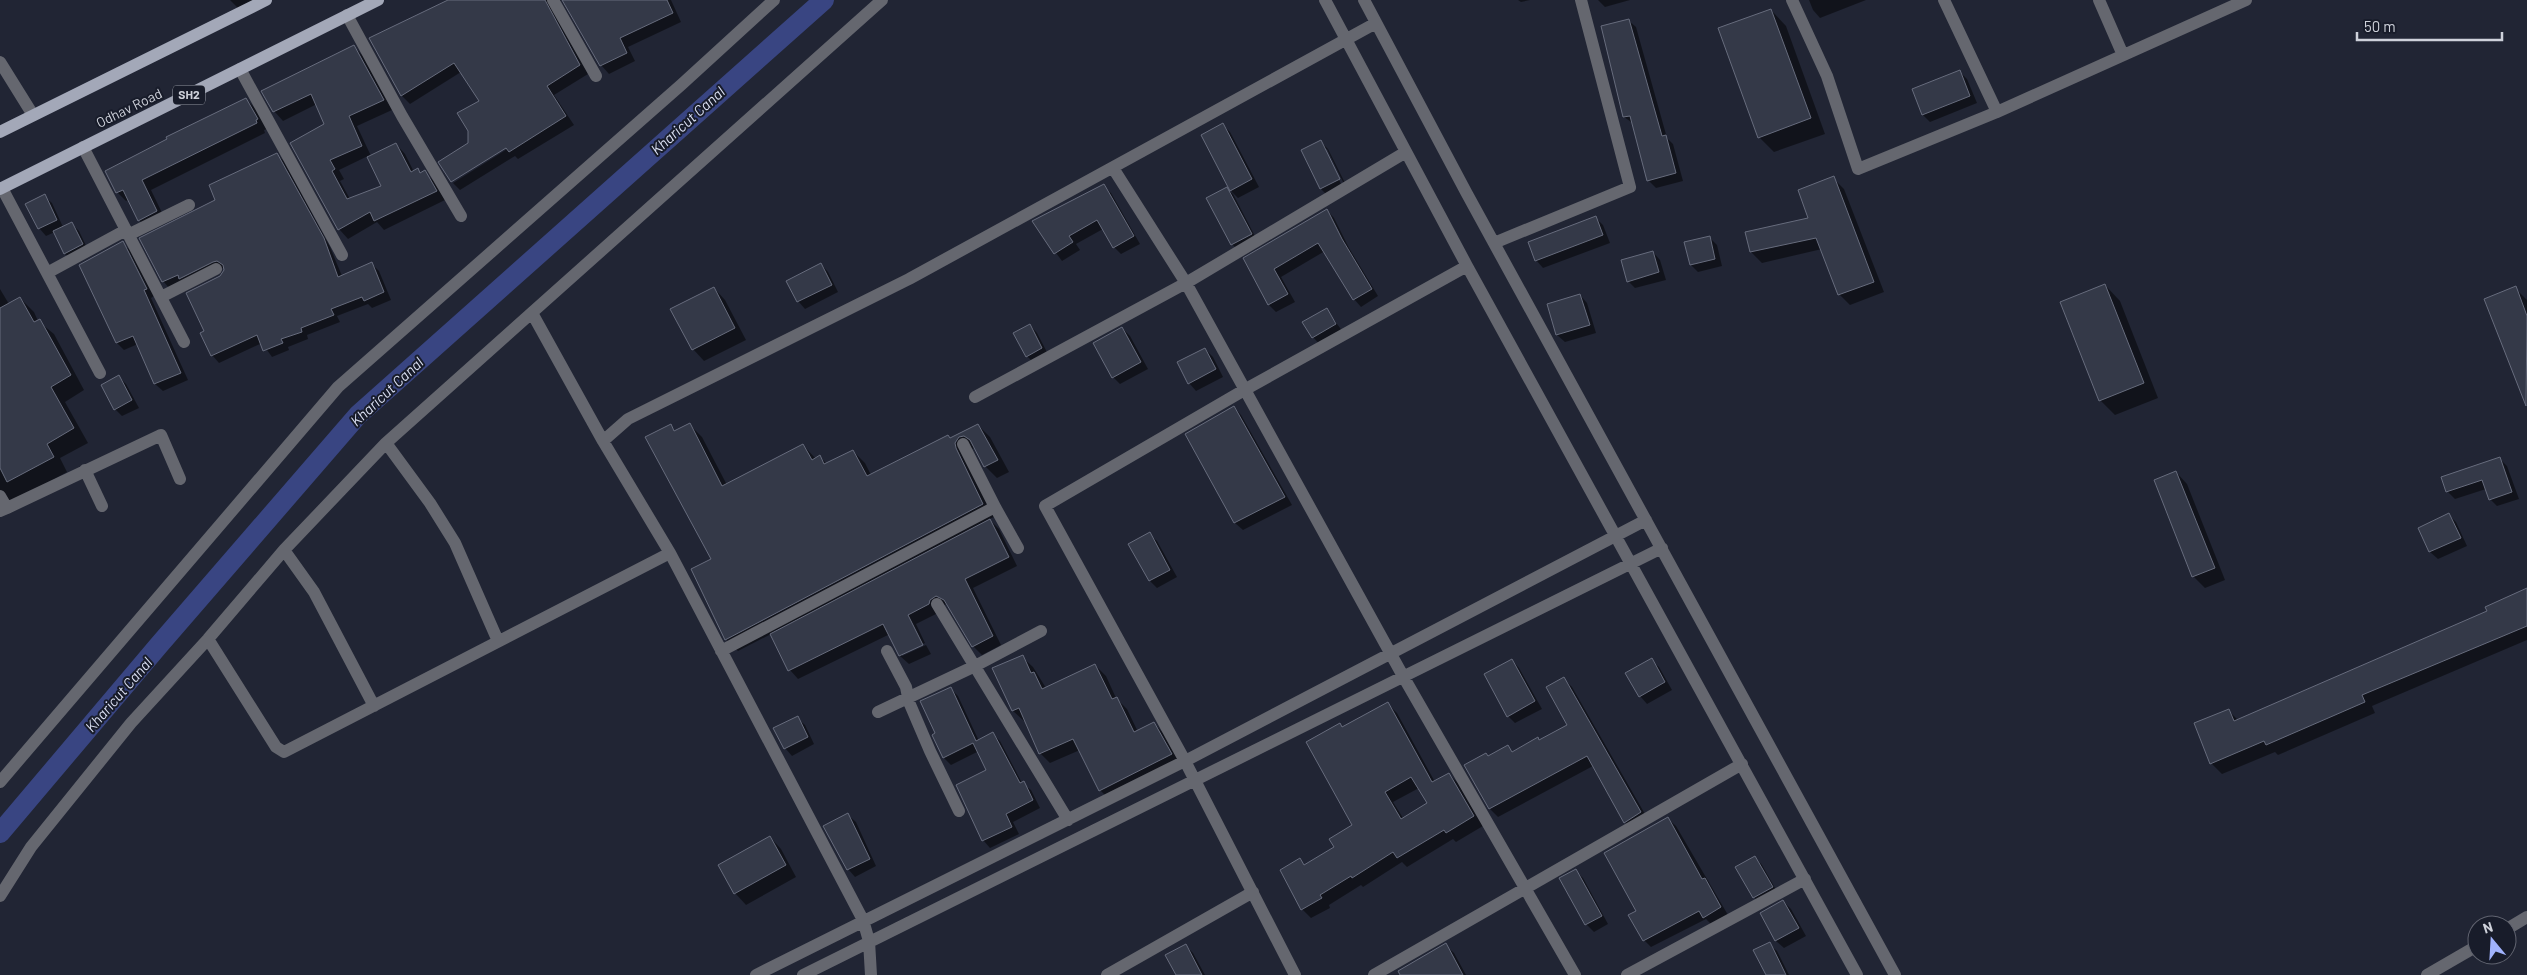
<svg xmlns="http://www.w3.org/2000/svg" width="2527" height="975" viewBox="0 0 2527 975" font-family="Barlow,sans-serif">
<rect width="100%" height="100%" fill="#212534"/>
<path fill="#0007" fill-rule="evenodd" d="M230,0H261L241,11Z
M446,0H563L557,1L588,74L554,95L574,125L518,159L515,156L460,190L453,183L512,146L511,144L452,180V182L440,162L475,140L480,101L461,72L410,104L402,96L447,2Z
M563,0H671L681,22L628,47L635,61L609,74L601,65Z
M1518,0H1530L1521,2Z
M1598,0H1630L1605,7Z
M1809,0H1866L1820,18L1813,10Z
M1771,10L1786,26L1825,134L1774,152L1759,137Z
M1628,20L1636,27L1667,138L1673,144L1683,181L1656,188L1648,180L1634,124L1624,117L1602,27Z
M354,47L363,56L392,110L357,126L371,156L396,144L405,154L414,172L418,170L422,173L424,172L434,181L445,200L384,230L377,222L348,239L339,229L292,144L326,125L317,104L283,121L274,111ZM368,156L383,186L350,199L340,181L344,179L339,170Z
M1960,72L1967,79L1977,103L1930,122L1923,115Z
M246,99L255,108L267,129L264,130L265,133L151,190L166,221L148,229L139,220L129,200L126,201L117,192Z
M1223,125L1230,132L1259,187L1238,198L1232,192L1258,242L1239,251L1232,244L1226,188L1233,194L1202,135Z
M1321,142L1328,149L1347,187L1328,196L1321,189L1302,151ZM1324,149H1327L1344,184L1342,186Z
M276,154L284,161L330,247L342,276L372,264L379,271L391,300L372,308L368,304L337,316L340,322L307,335L308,339L288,347L289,350L272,357L262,343L219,363L212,355L206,332L225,267L187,285L170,289L163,281L217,200Z
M1833,178L1844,189L1884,292L1850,305L1839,294L1822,249L1762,263L1751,252L1747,233L1810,219Z
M1104,186L1111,193L1140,244L1121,254L1114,247L1103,229L1076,244L1080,250L1062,261L1033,222Z
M44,196L52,203L63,227L71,223L79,231L89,252L73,261L65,254L55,232L46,236L39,228Z
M1327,210L1334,218L1349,248L1378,296L1361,307L1354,299L1325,251L1281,277L1295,302L1276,312L1269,305L1245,259Z
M1596,218L1603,225L1610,243L1543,268L1536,260Z
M1709,237L1717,245L1722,266L1698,272L1691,265Z
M122,243L130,250L154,296L151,298L188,380L163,391L155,384L138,344L124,350L117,343Z
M1653,252L1660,260L1666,280L1635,288L1628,281Z
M821,264L828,272L838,292L805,309L798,301Z
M2105,285L2120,301L2158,398L2115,415L2100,400Z
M714,288L725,300L746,340L704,361L693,349Z
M2515,288L2527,300V404L2485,299Z
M0,289L9,304L20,298L34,312L38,321L54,334L84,390L65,402L88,443L60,458L67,472L0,509Z
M1580,295L1587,303L1596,333L1565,342L1557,335L1548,305Z
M1326,309L1343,332L1320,345L1313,337Z
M1030,325L1037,333L1049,356L1034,363L1027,356Z
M1122,328L1130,336L1148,369L1120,384L1113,377Z
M1205,349L1213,357L1223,377L1196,391L1189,383Z
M119,377L126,384L139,408L122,416L115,409Z
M1234,407L1241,415L1292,505L1243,530L1235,523L1187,434Z
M670,425L676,432L690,425L702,437L727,485L803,445L816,459L820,457L827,464L853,451L865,463L871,475L978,425L990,437L1009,472L997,478L985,466L975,448L971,449L994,517L989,519L999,529L1017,566L973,588L1001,645L982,655L973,646L946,604L939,609L938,613L916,624L925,643L902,654V656L926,645L931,654L909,664L900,656L890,634L798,679L790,670L771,634L738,651L726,639L712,560Z
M2500,459L2507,466L2519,499L2497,506L2490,499L2486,489L2455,499L2448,492L2443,478Z
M2176,472L2187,484L2225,580L2205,588L2193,576L2155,480Z
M2449,515L2456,522L2467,546L2438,559L2430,552L2419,528Z
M1149,534L1157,541L1177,577L1157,588L1150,581L1130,544Z
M2527,590V640L2372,706L2375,713L2278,755L2275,752L2222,774L2211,763L2229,711L2238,720L2489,612Z
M1022,657L1033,667L1046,688L1095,665L1106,676L1116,698L1127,709L1138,732L1154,723L1164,734L1181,765L1110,800L1100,790L1080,750L1050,763L1040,753L1026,720L1024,721L1013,711L993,669Z
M1512,660L1519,668L1542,709L1515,723L1508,716Z
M1651,660L1659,667L1672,690L1647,704L1640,696Z
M1564,679L1572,687L1649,821L1633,830L1625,822L1593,766L1498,817L1490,809L1465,765L1488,757L1508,747L1513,752L1540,742L1569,726Z
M950,688L958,696L979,741L993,734L1000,741L1022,783L1031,790L1040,808L1013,822L1019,834L990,848L983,840L988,770L979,751L951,765L944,758L937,734Z
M1388,704L1397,713L1435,782L1449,774L1459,784L1483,826L1456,842L1453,839L1407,867L1402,862L1363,887L1361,885L1329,905L1330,908L1311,918L1302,909L1300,860L1306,866L1336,848L1354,826L1340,725L1343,728ZM1419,788L1429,803L1403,818L1393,802Z
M797,718L805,725L814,744L792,756L785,748Z
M848,815L856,822L876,866L855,877L848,869Z
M1668,819L1676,826L1728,915L1711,924L1706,919L1651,947L1644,940L1638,911Z
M770,837L781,849L796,877L746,905L735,893Z
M1755,857L1762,865L1779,895L1761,905L1754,897Z
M1576,871L1583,878L1608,924L1594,932L1586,924Z
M1783,901L1791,909L1806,936L1784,948L1776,941L1761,913Z
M1769,944L1777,951L1789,975H1767Z
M1185,945L1193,953L1205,975H1177Z
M1445,945L1454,953L1466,975H1402Z"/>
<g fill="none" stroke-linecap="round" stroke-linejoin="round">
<path stroke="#394582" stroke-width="20" d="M0,833L159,645L358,415L824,0"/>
</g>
<path fill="#343948" stroke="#676c7d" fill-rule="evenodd" d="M448,0H545L580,65L547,86L566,116L509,152L506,148L451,182L438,162L468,143V131L457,113L479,101L454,63L401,96L369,38Z
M562,0H667L673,13L620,38L627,53L600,66Z
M1771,9L1811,118L1758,138L1718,28Z
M1629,19L1662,136L1666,135L1676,173L1647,181L1630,116L1623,117L1601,26Z
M354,45L384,100L349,116L362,146L330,160L335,169L332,171L347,199L381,186L367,157L396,143L411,172L418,168L420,173L425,170L437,191L374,221L370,212L338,230L290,143L324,124L311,94L273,112L261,91Z
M1960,70L1970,96L1922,115L1912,89Z
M246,98L258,119L256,120L257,123L142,180L157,211L138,221L123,190L116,193L105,171L167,139L166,137Z
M1223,123L1252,179L1230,191L1201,135Z
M1321,140L1340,179L1320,189L1301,150Z
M277,153L324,238L338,277L372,262L384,292L364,301L362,297L331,309L334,315L301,328L302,332L281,339L283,343L263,351L257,335L211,356L200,333L204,331L186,293L220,276L224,270L223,265L217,261L213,262L179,279L178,275L162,282L139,238L215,200L209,185Z
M1834,176L1874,282L1838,295L1816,238L1750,252L1745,232L1808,218L1798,190Z
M1104,184L1134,236L1113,248L1097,220L1069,236L1073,242L1054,254L1032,221Z
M1227,187L1252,234L1231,245L1206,198Z
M45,194L57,220L38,229L25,204Z
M1327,209L1342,239L1372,289L1353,300L1318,243L1274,269L1288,294L1268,305L1243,258Z
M1596,216L1603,235L1535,261L1528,242Z
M72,222L83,244L64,254L53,231Z
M1710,236L1715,259L1690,265L1684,242Z
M123,241L147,289L144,290L181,373L154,384L133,336L116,343L79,265Z
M1653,251L1659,272L1627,282L1621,260Z
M821,263L832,285L797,302L786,281Z
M2105,284L2144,383L2099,401L2060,302Z
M2516,286L2527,316L2526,406L2484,299Z
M714,287L735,328L692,350L670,309Z
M1580,294L1590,325L1556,335L1547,304Z
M20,297L34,322L40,319L71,375L51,387L74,428L47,444L54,457L7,482L0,468V308Z
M1327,308L1336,324L1312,338L1302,322Z
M1030,324L1042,348L1026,357L1013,333Z
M1122,327L1141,362L1112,378L1093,343Z
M1205,348L1216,369L1188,384L1177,362Z
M119,375L132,400L114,410L101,385Z
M1234,406L1285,497L1234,523L1185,434Z
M690,423L722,486L803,444L812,460L820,455L824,464L853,450L867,476L948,435L950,438L978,424L998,460L984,467L970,440L964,436L959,437L955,443L956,448L983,504L725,640L691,569L711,559L645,437L671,424L674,431Z
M2500,457L2512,492L2489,500L2482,480L2446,492L2441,477Z
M2176,471L2215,568L2192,577L2154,480Z
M2449,513L2461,538L2429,552L2418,528Z
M990,519L1009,557L965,579L993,636L972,647L944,600L936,596L930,600L929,604L908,615L923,645L899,656L883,624L788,671L770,634Z
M1150,532L1170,570L1149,581L1128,544Z
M2527,588V626L2362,695L2365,702L2266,745L2264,741L2210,764L2194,723L2229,709L2234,721L2487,611L2485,607Z
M1023,655L1031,673L1034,672L1042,689L1095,664L1112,699L1117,697L1134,732L1154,722L1172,754L1099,791L1073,739L1039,754L1019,708L1012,711L992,668Z
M1652,658L1665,682L1639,697L1625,673Z
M1512,659L1535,701L1507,717L1484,674Z
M1564,677L1641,812L1624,823L1587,756L1489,809L1464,765L1486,753L1488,756L1508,745L1512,752L1538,737L1539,740L1567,725L1546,687Z
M951,687L976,741L993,732L1020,783L1024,781L1033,800L1006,814L1012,827L982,841L956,785L986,770L973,743L943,758L932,735L935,733L920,701Z
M1388,702L1432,782L1449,773L1474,816L1446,833L1444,830L1397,858L1393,852L1352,878L1351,876L1320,895L1322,898L1301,910L1280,870L1300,858L1304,865L1334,847L1329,839L1352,825L1306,742L1340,723L1342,727ZM1411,777L1427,803L1401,819L1385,792Z
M798,716L808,737L784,749L773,728Z
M848,813L870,859L847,870L823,826Z
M1668,817L1702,879L1705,878L1721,907L1703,918L1699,911L1643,941L1628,915L1636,911L1604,853Z
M770,836L786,865L734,894L718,865Z
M1755,856L1773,887L1753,898L1735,867Z
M1576,869L1602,916L1585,925L1559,878Z
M1783,900L1799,928L1775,941L1760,913Z
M1770,942L1786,975H1766L1753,950Z
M1446,943L1463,975H1400L1398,971Z
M1186,944L1202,975H1176L1165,955Z"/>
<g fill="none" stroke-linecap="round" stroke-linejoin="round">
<path stroke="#65676f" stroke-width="12" d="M553,0L596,76
M1325,0L1467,266L1857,975
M1364,0L1466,192L1895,975
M1792,0L1827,76L1858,169L1997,112L2246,0
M1944,0L1997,112
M2099,0L2123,55
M347,15L402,116L461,216
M0,62L33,115
M240,69L342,255
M83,147L184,342
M1113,168L1186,283L1406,152
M2,188L100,373
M128,235L189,205
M1494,243L1630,187L1581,0
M47,273L126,230
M161,297L216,269
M532,313L603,441L670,553L863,920L869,941L871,975
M975,397L1186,283L1403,676L1575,975
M603,441L628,419L909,279L1376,23
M386,443L430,503L455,543L498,641
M963,444L995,507
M85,470L102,506
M0,496L7,508L0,511
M7,508L161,435L180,479
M284,550L314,592L374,706
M937,604L1068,820
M208,639L276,747L284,752L670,553
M721,651L995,507L1018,548
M887,651L906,687L909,702L930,751L959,811
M878,712L975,666L1041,631
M0,782L338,387L681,85L774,0
M0,896L31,847L131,723L208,639L284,550L386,443L882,0
M2507,929L2527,917
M756,975L1185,761L1646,520
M803,975L1662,548
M1107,975L1253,892
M1295,975L1185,761L1045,506L1246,389L1467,266
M1374,975L1742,764
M1627,975L1805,879
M2427,975L2477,946"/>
<path stroke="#a3a8b8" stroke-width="12" d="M0,132L266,0
M0,189L378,0"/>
</g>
<g text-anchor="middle" stroke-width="4" stroke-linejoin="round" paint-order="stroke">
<rect fill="#181c2a" stroke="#979ba5" stroke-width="1" x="173" y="85.5" width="32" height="19" rx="4"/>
<g font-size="12" font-weight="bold" fill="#ced1da">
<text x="189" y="99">SH2</text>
</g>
<g font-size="14" fill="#ced1da" stroke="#181c2a">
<text transform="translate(129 108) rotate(-26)" y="5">Odhav Road</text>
</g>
<g font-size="15" font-style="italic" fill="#dadff2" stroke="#181c2a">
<text transform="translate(688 121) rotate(-42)" y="5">Kharicut Canal</text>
<text transform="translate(387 392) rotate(-43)" y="5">Kharicut Canal</text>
<text transform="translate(119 695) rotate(-49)" y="5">Kharicut Canal</text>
</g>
</g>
<g transform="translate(2492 940) rotate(342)"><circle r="24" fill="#181c2a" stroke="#616470"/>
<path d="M0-4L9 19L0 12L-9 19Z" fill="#a1b3fd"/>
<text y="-8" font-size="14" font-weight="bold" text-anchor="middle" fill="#ced1da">N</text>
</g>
<path d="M2357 32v8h145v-8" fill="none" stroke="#ced1da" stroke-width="2.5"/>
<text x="2364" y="32" font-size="15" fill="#ced1da" stroke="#181c2a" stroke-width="4" paint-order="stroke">50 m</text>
</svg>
